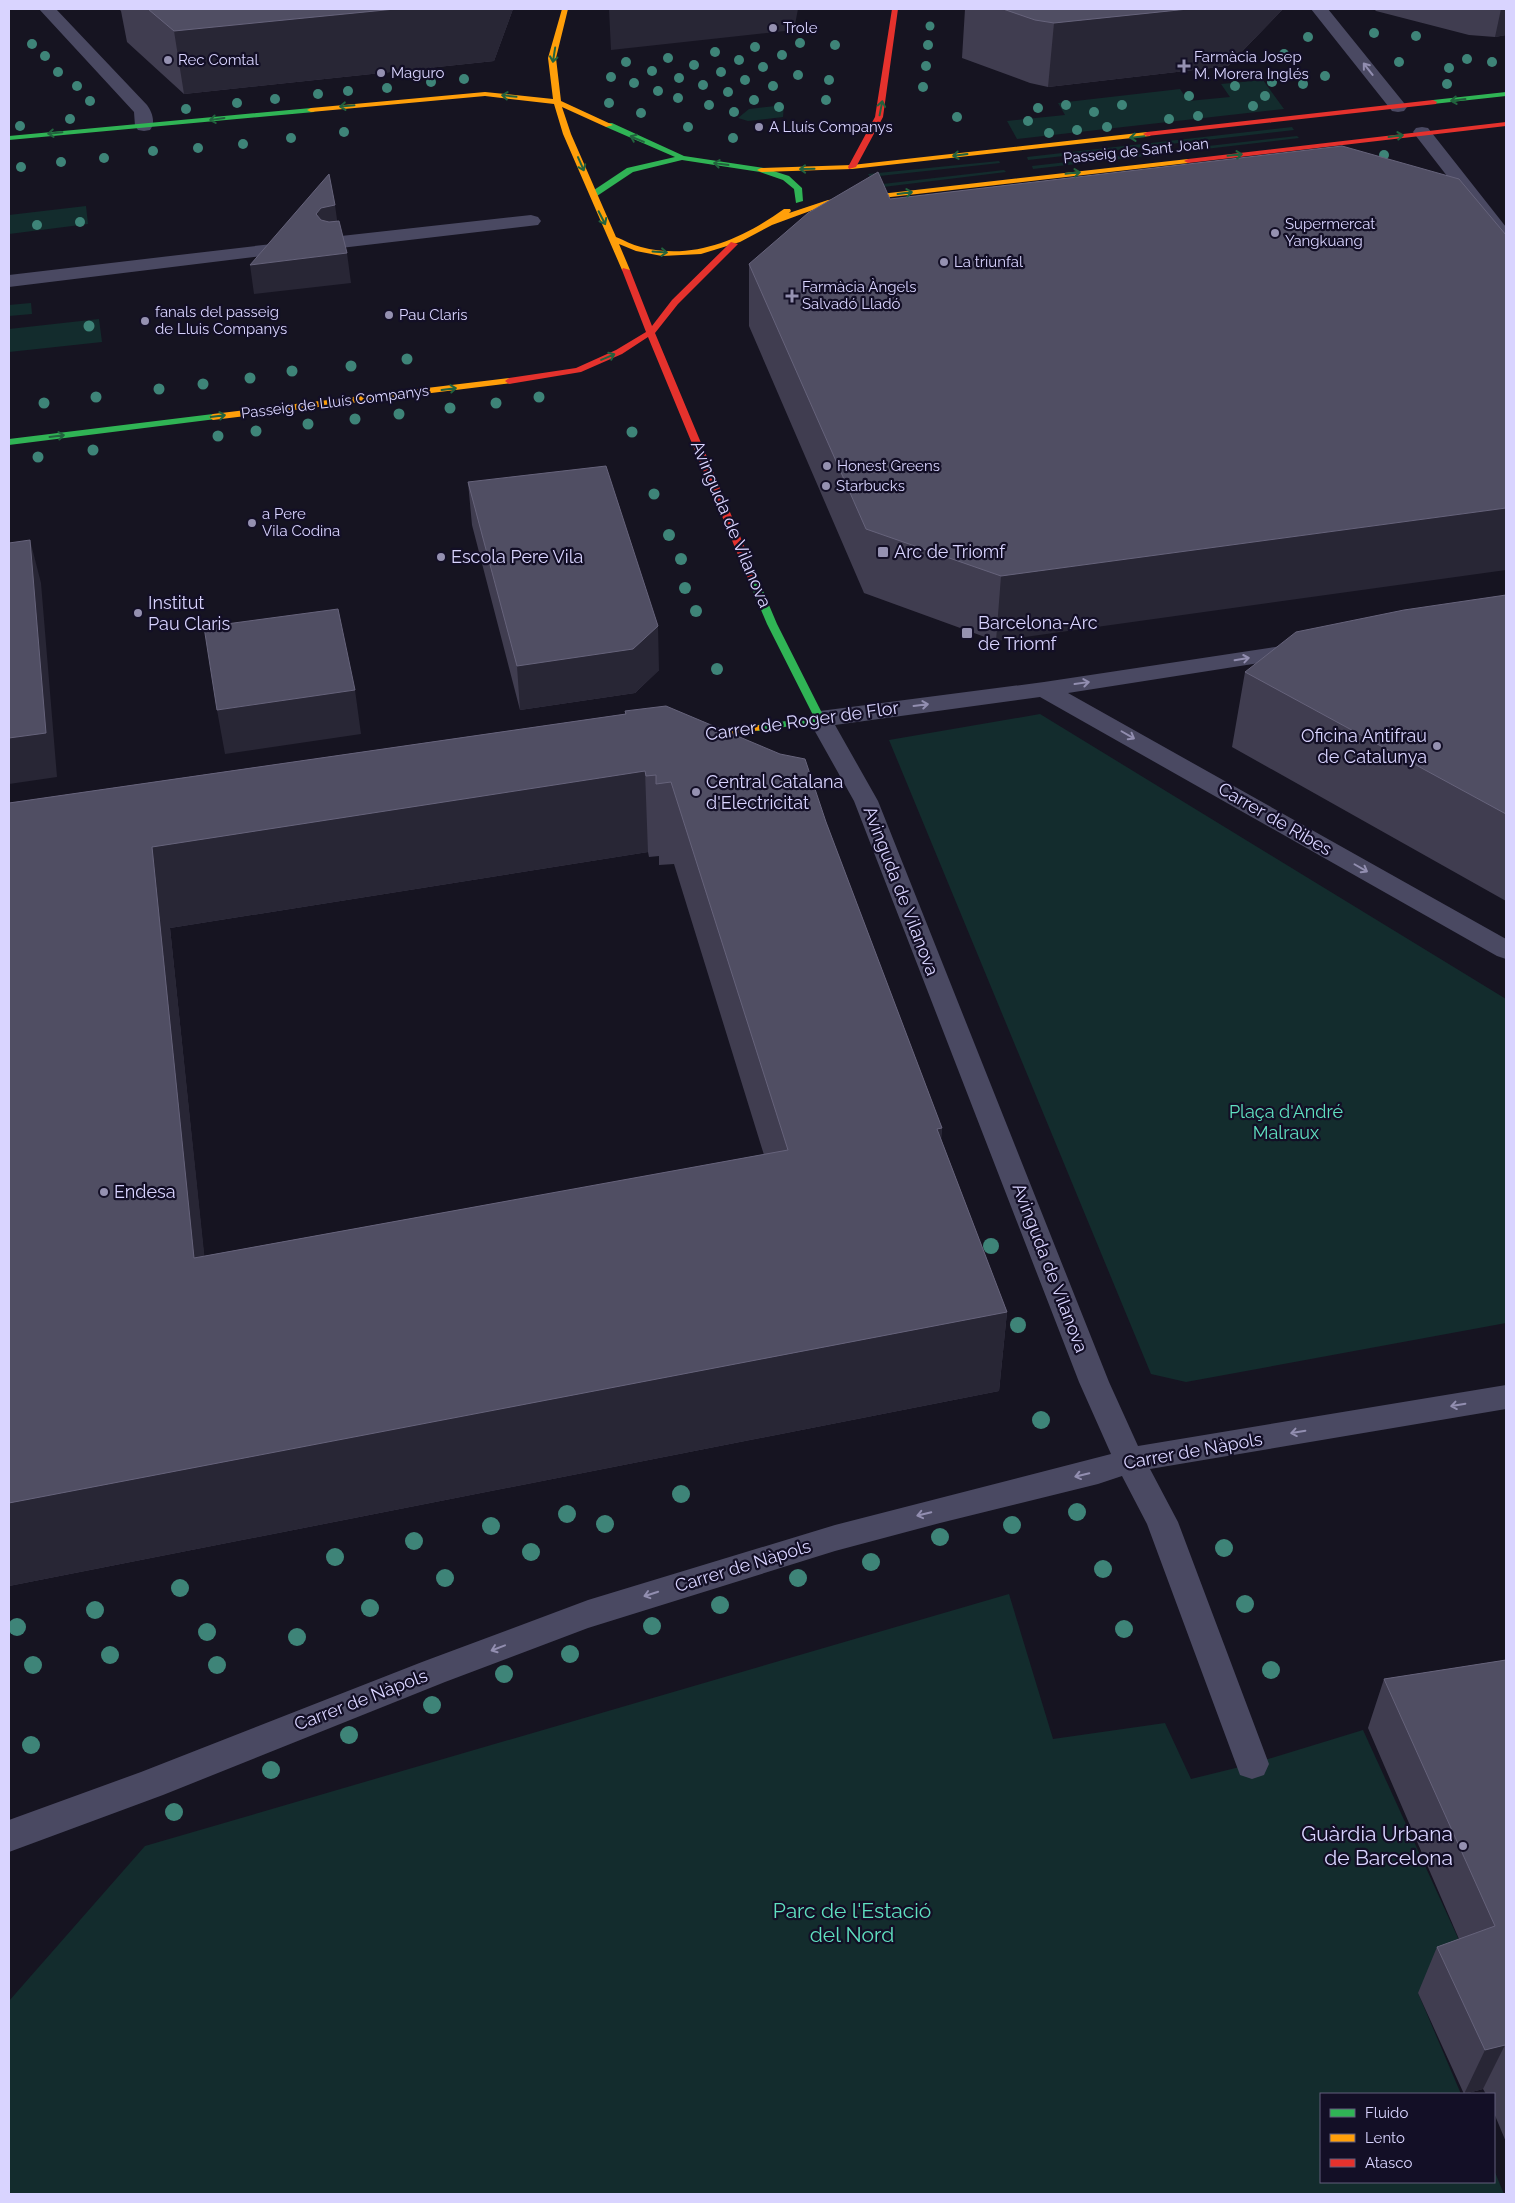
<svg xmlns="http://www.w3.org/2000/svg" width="1515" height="2203" viewBox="0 0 1515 2203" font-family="Raleway,sans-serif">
<rect width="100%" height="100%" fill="#161421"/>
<path fill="#132c2d" d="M1263,80L1284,109L1017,139L1007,121L1065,115L1058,103L1180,89L1188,101L1230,97L1221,84Z
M784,105L783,117L748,121L738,118L749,109Z
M1292,127L1294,130L1028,160L1027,157Z
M1297,136L1299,138L1033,169L1032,166Z
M999,161L1000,163L870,177L868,174Z
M1004,170L1006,172L875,188L874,185Z
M86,206L88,224L9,234V215Z
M31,303L32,314L9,316V305Z
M99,319L102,342L9,352V329Z
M1040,714L1506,999V1323L1186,1382L1151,1374L889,740Z
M1009,1594L1053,1739L1165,1723L1191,1779L1252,1764L1363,1730L1474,1973L1418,1993L1461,2094H1321V2182H1494V2170L1504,2194H9V2001L145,1846Z"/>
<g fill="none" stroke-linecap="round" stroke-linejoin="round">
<path fill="#4a4962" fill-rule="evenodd" d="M39,9H56L147,105C152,112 156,122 150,130L144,131L138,130L135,126L134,112Z
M1311,9H1328L1404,103L1407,107L1404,111L1398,112L1392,111Z
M1422,127L1428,128L1506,227V245L1499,243L1416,136L1413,132L1416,128Z
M531,215L538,217L541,221L538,225L332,249L325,247L322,243L325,239L332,237Z
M272,244L279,246L282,250L279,254L9,287V275Z
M1302,643L1310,645L1314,650L1310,655L1068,693L1506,939V959L1497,956L1040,697L835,725L878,801L1109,1382L1138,1446L1506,1385V1409L1150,1469L1178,1522L1269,1764L1264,1775L1252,1779L1240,1775L1147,1524L1122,1476L1098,1484L940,1523L835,1551L588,1628L445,1682L163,1795L9,1852V1820L141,1772L422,1662L588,1600L835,1525L1111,1454L1079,1382L854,801L808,719L812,714L820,711L1044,682Z"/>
<path fill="#30b455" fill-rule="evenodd" d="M1506,92V96L1433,104L1429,102L1433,100Z
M311,108L315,110L314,112L9,140V136Z
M606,123H612L684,156L764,168L789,176L802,188L803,201L796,203L794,189L783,180L760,172L682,160L633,172L597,196H591V192L627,168L675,157L606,127Z
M213,414L216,415V419L9,445V439Z
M753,576L758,579L777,624L825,719L823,721L758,731L753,728L758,725L814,717L767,624L748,579Z"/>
<path fill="#ff9f0a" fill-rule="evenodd" d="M562,9H568L556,58L561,101L613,125L606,127L562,107L571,134L616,237C624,240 632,245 641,247C693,261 742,239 784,209H790L791,211L789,213L828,200L1188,159L1192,161L1188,163L829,204L772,225L740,242L701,254L662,256L636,251L619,244L630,270L626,272L622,270L563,134L554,104L485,96L311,112L307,110L311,108L485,92L553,99L548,58Z
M1147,132L1151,134L1150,136L852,169L761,172L757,170L761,168L852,165Z
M509,378L512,379V383L213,420L209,417L213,414Z
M758,725L761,726L763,728L761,730L691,741L686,738L691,735Z"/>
<path fill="#e5322d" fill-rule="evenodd" d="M892,9H898L883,117L856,167L849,169L848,167L875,117Z
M1433,100L1437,102L1436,104L1147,136L1143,134L1147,132Z
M1506,122V126L1188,163L1184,161L1188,159Z
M731,242L738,244L678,304L655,333L758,579L753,582L748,579L648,337L622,354L581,372L509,384L505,381L509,378L576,368L616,350L646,332L622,270L623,268L630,270L652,326L672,300Z"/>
</g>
<g fill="#3e8478">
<circle cx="930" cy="26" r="4.5"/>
<circle cx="1374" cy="33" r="5"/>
<circle cx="1416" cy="36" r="5"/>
<circle cx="1308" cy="37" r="5"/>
<circle cx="800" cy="43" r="5"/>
<circle cx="32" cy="44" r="5"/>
<circle cx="835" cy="45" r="5"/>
<circle cx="928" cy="45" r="5"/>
<circle cx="755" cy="47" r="5"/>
<circle cx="715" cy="52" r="5"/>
<circle cx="1284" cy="54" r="5"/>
<circle cx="782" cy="55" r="5"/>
<circle cx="45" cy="56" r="5"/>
<circle cx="668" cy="58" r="5"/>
<circle cx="1467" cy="59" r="5"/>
<circle cx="739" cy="60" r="5"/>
<circle cx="626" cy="62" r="5"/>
<circle cx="1399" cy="62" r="5"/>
<circle cx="1492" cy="62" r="5"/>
<circle cx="694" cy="65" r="5"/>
<circle cx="926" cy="66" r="5"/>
<circle cx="763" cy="67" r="5"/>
<circle cx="1449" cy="68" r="5"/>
<circle cx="652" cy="71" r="5"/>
<circle cx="58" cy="72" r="5"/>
<circle cx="721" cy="72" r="5"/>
<circle cx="798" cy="75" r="5"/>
<circle cx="1325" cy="76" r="5"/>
<circle cx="611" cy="77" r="5"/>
<circle cx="679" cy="78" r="5"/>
<circle cx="464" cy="79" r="5"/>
<circle cx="745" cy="80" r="5"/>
<circle cx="829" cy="80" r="5"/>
<circle cx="431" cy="82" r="5"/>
<circle cx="1272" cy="82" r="5"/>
<circle cx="634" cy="83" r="5"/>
<circle cx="1303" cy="84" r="5"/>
<circle cx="1447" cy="84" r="5"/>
<circle cx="703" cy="85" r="5"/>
<circle cx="77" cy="86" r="5"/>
<circle cx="773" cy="86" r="5"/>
<circle cx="1235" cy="86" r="5"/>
<circle cx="923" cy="87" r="5"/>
<circle cx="387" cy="88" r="5"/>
<circle cx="348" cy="91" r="5"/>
<circle cx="658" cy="91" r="5"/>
<circle cx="728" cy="92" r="5"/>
<circle cx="318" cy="94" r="5"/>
<circle cx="1189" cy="96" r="5"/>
<circle cx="1265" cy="96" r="5"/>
<circle cx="678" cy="98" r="5"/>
<circle cx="275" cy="99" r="5"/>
<circle cx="754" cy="100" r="5"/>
<circle cx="826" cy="100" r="5"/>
<circle cx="90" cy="101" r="5"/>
<circle cx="237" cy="103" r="5"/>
<circle cx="609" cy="103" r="5"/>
<circle cx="709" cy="105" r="5"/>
<circle cx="1066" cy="105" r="5"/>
<circle cx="1122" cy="105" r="5"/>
<circle cx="1253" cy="106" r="5"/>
<circle cx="779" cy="107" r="5"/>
<circle cx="1038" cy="108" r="5"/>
<circle cx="186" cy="109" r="5"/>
<circle cx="734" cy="112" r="5"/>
<circle cx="1094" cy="112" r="5"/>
<circle cx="641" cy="113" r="5"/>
<circle cx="1198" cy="116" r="5"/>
<circle cx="957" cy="117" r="5"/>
<circle cx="70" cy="119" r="5"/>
<circle cx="1169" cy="119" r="5"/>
<circle cx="1028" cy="121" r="5"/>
<circle cx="20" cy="126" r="5"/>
<circle cx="688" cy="127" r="5"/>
<circle cx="1107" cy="127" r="5"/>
<circle cx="1077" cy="130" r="5"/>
<circle cx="344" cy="132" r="5"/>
<circle cx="1049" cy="133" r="5"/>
<circle cx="291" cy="138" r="5"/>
<circle cx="733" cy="138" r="5"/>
<circle cx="243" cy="144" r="5"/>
<circle cx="198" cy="148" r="5"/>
<circle cx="153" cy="151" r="5"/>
<circle cx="1384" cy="155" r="5"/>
<circle cx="104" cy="158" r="5"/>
<circle cx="61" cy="162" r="5"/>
<circle cx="21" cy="167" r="5"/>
<circle cx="80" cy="222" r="5"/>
<circle cx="37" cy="225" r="5"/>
<circle cx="89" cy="326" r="5.5"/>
<circle cx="407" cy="359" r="5.5"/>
<circle cx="351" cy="366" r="5.5"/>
<circle cx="292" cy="371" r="5.5"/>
<circle cx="250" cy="378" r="5.5"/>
<circle cx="203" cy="384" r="5.5"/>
<circle cx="159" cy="389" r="5.5"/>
<circle cx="96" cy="397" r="5.5"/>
<circle cx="539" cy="397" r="5.5"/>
<circle cx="44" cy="403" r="5.5"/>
<circle cx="496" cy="403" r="5.5"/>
<circle cx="450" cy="408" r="5.5"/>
<circle cx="399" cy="414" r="5.5"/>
<circle cx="355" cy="419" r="5.5"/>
<circle cx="308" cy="424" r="5.5"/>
<circle cx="256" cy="431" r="5.5"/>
<circle cx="632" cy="432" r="5.5"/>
<circle cx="218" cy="436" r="5.5"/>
<circle cx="93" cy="450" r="5.5"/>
<circle cx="38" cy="457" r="5.5"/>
<circle cx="654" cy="494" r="5.5"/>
<circle cx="669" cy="535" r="6"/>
<circle cx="681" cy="559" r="6"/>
<circle cx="685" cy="588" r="6"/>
<circle cx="696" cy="611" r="6"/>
<circle cx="717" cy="669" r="6"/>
<circle cx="991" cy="1246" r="8"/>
<circle cx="1018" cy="1325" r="8"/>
<circle cx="1041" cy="1420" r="9"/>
<circle cx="681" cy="1494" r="9"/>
<circle cx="1077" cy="1512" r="9"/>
<circle cx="567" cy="1514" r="9"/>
<circle cx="605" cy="1524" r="9"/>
<circle cx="1012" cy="1525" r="9"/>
<circle cx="491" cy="1526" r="9"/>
<circle cx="940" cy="1537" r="9"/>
<circle cx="414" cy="1541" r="9"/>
<circle cx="1224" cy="1548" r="9"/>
<circle cx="531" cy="1552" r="9"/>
<circle cx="335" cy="1557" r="9"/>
<circle cx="871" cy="1562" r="9"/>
<circle cx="1103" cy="1569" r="9"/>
<circle cx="445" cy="1578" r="9"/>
<circle cx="798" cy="1578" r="9"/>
<circle cx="180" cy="1588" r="9"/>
<circle cx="1245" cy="1604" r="9"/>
<circle cx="720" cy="1605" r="9"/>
<circle cx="370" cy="1608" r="9"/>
<circle cx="95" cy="1610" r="9"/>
<circle cx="652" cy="1626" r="9"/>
<circle cx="17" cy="1627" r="9"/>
<circle cx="1124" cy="1629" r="9"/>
<circle cx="207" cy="1632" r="9"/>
<circle cx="297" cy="1637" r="9"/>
<circle cx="570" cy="1654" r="9"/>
<circle cx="110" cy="1655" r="9"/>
<circle cx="33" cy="1665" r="9"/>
<circle cx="217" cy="1665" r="9"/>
<circle cx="1271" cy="1670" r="9"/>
<circle cx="504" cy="1674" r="9"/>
<circle cx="432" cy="1705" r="9"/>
<circle cx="349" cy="1735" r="9"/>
<circle cx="31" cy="1745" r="9"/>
<circle cx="271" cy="1770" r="9"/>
<circle cx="174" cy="1812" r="9"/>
</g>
<path fill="#403d50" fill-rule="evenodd" d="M119,9H513L494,61L184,94L127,42L121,11Z
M965,9H1283L1228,66L1048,87L1030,83L962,58Z
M1374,9H1506V35L1495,37L1469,35L1376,11Z
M1342,146L996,641L864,593L749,326V264L890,199Z
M468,482L659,670L635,693L520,710L472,525Z
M1506,595V901L1232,747L1245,672Z
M625,711L826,822L942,1128L941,1139L1007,1312L999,1391L9,1586V803L625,714ZM648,852L649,857L659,856V865L674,864L764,1155L204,1256L170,928Z
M1506,1660V2142L1494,2113V2094H1486L1483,2089L1464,2094L1418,1993L1437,1947L1459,1939L1368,1728L1384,1679Z"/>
<path fill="#282635" d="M395,9H513L494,61L184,94L174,31Z
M609,9H798L794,30L611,50Z
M1188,9H1283L1228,66L1048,87L1054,23Z
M1501,9H1506V35L1495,37Z
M335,205L339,234L324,237L316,214L321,208Z
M347,253L351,283L254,294L250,265Z
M1506,508V570L996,641L1001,576Z
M30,540L41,583L57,777L9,784V738Z
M658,626L659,670L635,693L520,710L517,666Z
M355,690L361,734L225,754L217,710Z
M645,771L648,852L170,928L213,1338L194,1258L152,847Z
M942,1128L936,1208L937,1129Z
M1007,1312L999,1391L9,1586V1503Z
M1505,2045L1483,2089L1464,2094L1485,2050Z"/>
<path fill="#504e63" stroke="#66637b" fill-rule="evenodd" d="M148,9H395L174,31Z
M1003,9H1188L1054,23L1035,20Z
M1342,146L1459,179L1506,235V508L1001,576L866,529L749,264L808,213L878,172L890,199Z
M329,174L335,205L321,208L316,214L321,220L329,222L339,221L347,253L250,265Z
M606,466L658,626L633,649L517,666L468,482Z
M30,540L46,733L9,738V543Z
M1506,595V814L1245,672L1296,632L1404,610Z
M338,609L355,690L217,710L204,627Z
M666,706L780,754L805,759L826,822L942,1128L937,1129L1007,1312L9,1503V803L626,714L625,711ZM645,771L646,776L656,775V784L671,782L788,1150L194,1258L152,847Z
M1506,1660V2048L1505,2045L1485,2050L1437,1947L1495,1926L1384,1679Z"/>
<defs><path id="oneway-shaft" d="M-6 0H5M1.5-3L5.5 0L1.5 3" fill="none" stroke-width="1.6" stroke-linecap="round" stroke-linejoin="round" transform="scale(1.25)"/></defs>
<g stroke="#22623e">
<use href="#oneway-shaft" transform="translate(554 55) rotate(99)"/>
<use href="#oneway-shaft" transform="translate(509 96) rotate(-174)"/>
<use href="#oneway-shaft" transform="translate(1458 100) rotate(173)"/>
<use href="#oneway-shaft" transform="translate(347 106) rotate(175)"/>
<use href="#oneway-shaft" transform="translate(881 108) rotate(-79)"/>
<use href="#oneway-shaft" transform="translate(217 119) rotate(172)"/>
<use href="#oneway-shaft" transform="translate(55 133) rotate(174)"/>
<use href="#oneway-shaft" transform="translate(1396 136) rotate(-7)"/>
<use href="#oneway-shaft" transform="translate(1137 137) rotate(174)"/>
<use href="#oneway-shaft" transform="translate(637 139) rotate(-157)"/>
<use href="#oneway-shaft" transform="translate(960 155) rotate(173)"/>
<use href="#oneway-shaft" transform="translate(1235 155) rotate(-6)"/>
<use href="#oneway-shaft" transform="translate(581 164) rotate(66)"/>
<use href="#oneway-shaft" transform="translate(721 164) rotate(-172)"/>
<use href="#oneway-shaft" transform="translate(807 169) rotate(179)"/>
<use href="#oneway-shaft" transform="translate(1073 173) rotate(-6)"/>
<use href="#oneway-shaft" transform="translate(905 193) rotate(-7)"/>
<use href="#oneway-shaft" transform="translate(602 218) rotate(63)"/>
<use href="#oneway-shaft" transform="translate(660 252) rotate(4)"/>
<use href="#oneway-shaft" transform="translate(608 357) rotate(-23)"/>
<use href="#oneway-shaft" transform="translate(449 389) rotate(-7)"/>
<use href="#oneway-shaft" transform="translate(218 416) rotate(-7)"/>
<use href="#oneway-shaft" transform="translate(57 436) rotate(-7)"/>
</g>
<g stroke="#928eb0">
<use href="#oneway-shaft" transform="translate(1368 69) rotate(-128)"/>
<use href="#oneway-shaft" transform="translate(1242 659) rotate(-9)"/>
<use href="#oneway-shaft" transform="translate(1082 683) rotate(-8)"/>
<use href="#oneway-shaft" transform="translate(921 705) rotate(-7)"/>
<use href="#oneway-shaft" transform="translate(1128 735) rotate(30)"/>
<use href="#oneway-shaft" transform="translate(1361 868) rotate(30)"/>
<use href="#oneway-shaft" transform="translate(1458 1405) rotate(170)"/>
<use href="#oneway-shaft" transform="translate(1298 1432) rotate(170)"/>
<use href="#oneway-shaft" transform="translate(1082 1475) rotate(167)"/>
<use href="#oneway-shaft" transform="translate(924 1514) rotate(166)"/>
<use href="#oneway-shaft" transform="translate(651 1594) rotate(162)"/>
<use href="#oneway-shaft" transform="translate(498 1648) rotate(159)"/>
</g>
<g fill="#9591b1" stroke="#130f26" stroke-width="2">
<circle cx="773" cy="28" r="5"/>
<circle cx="168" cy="60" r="5"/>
<path d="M1181.5 58.5h5v5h5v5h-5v5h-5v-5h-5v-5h5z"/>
<circle cx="381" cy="73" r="5"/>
<circle cx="759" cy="127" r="5"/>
<circle cx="1275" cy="233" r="5"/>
<circle cx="944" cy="262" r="5"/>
<path d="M789.5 288.5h5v5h5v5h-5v5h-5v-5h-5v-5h5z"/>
<circle cx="389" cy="315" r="5"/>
<circle cx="145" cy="321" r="5"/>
<circle cx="827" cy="466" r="5"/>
<circle cx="826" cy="486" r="5"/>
<circle cx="252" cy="523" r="5"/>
<rect x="877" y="546" width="12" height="12" rx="2.5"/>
<circle cx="441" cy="557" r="5"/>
<circle cx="138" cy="613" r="5"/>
<rect x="961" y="627" width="12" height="12" rx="2.5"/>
<circle cx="1437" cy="746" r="5"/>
<circle cx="696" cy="792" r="5"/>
<circle cx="104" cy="1192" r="5"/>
<circle cx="1463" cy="1846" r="5"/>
</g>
<g text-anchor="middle" stroke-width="4.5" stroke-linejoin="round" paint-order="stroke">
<g font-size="15" fill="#d9d4ff" stroke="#130f26" text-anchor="start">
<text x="783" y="33">Trole</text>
<text x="1194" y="62">Farmàcia Josep<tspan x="1194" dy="17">M. Morera Inglés</tspan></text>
<text x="178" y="65">Rec Comtal</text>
<text x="391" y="78">Maguro</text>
<text x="769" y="132">A Lluís Companys</text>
<text x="1285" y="229">Supermercat<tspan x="1285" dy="17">Yangkuang</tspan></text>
<text x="954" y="267">La triunfal</text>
<text x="802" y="292">Farmàcia Àngels<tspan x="802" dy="17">Salvadó Lladó</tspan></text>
<text x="155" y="317">fanals del passeig<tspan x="155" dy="17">de Lluis Companys</tspan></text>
<text x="399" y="320">Pau Claris</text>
<text x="837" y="471">Honest Greens</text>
<text x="836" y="491">Starbucks</text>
<text x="262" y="519">a Pere<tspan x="262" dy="17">Vila Codina</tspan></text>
</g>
<g font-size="15" fill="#d9d4ff" stroke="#130f26">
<text transform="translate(1136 151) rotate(-6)" y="5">Passeig de Sant Joan</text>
<text transform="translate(335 402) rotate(-7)" y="5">Passeig de Lluís Companys</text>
</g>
<g font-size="18" fill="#d9d4ff" stroke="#130f26">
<text transform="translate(731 524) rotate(67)" y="6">Avinguda de Vilanova</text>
<text transform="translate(802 721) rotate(-8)" y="6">Carrer de Roger de Flor</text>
<text transform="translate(1275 819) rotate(30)" y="6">Carrer de Ribes</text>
<text transform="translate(901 891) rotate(69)" y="6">Avinguda de Vilanova</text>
<text transform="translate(1050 1268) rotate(69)" y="6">Avinguda de Vilanova</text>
<text transform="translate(1193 1451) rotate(-10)" y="6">Carrer de Nàpols</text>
<text transform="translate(743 1566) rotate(-17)" y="6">Carrer de Nàpols</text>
<text transform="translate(361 1700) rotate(-21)" y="6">Carrer de Nàpols</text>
</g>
<g font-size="18" fill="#d9d4ff" stroke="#130f26" text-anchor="start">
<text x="894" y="558">Arc de Triomf</text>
<text x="451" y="563">Escola Pere Vila</text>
<text x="148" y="609">Institut<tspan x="148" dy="21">Pau Claris</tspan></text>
<text x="978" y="629">Barcelona-Arc<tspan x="978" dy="21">de Triomf</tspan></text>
<text x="1427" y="742" text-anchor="end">Oficina Antifrau<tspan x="1427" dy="21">de Catalunya</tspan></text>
<text x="706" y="788">Central Catalana<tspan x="706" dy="21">d'Electricitat</tspan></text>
<text x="114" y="1198">Endesa</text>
</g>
<g font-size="18" fill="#5fe0c0" stroke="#130f26">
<text x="1286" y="1118">Plaça d'André<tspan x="1286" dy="21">Malraux</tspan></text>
</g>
<g font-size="21" fill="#d9d4ff" stroke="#130f26" text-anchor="end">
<text x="1453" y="1841">Guàrdia Urbana<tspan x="1453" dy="24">de Barcelona</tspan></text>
</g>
<g font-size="21" fill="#5fe0c0" stroke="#130f26">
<text x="852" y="1918">Parc de l'Estació<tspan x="852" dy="24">del Nord</tspan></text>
</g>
</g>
<rect width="1515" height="2203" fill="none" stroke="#d9d4ff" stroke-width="20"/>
<rect x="1320" y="2093" width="175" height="90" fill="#130f26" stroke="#625e7d"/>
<rect x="1330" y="2109" width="25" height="8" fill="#30b455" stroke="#625e7d"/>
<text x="1365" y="2118" font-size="15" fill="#d9d4ff">Fluido</text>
<rect x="1330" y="2134" width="25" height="8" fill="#ff9f0a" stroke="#625e7d"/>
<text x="1365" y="2143" font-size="15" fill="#d9d4ff">Lento</text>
<rect x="1330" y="2159" width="25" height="8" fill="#e5322d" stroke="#625e7d"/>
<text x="1365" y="2168" font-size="15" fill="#d9d4ff">Atasco</text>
</svg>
